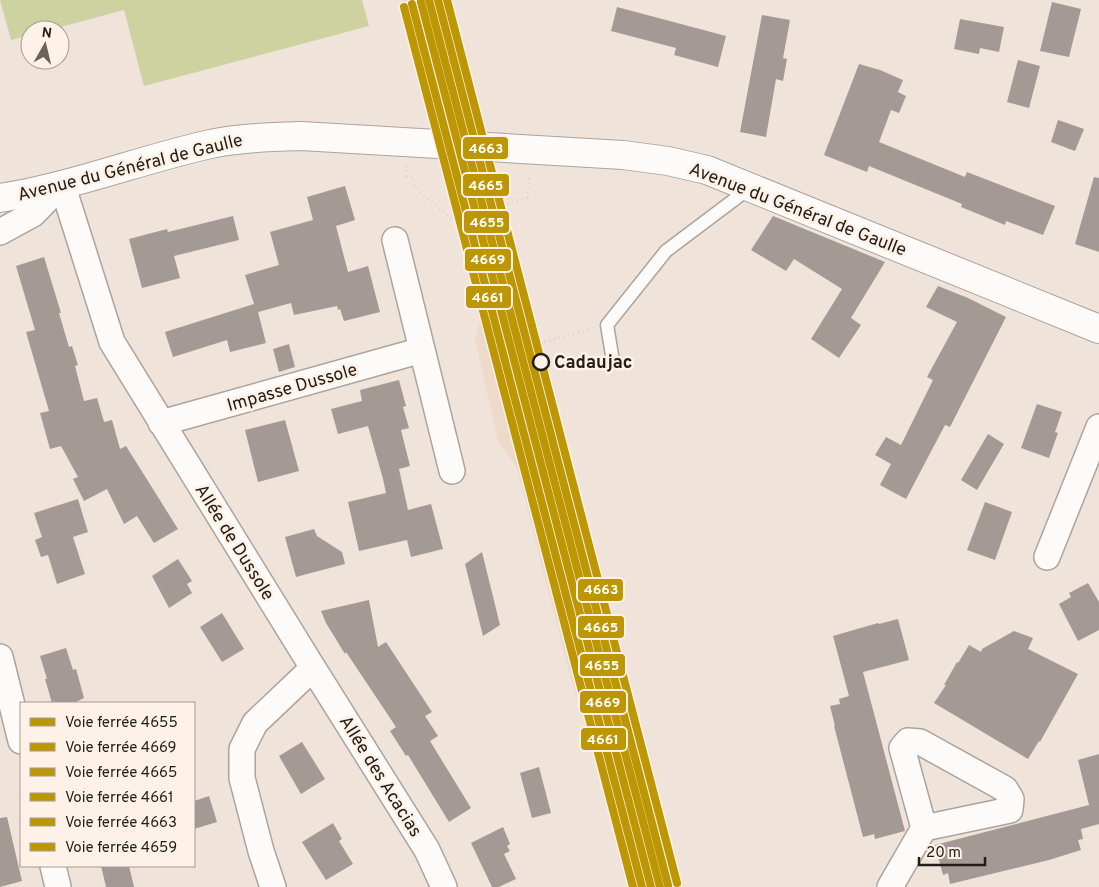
<svg xmlns="http://www.w3.org/2000/svg" width="1099" height="887" viewBox="0 0 1099 887" font-family="Overpass,sans-serif">
<rect width="100%" height="100%" fill="#efe3da"/>
<path fill="#eedaca" d="M402,0H442L506,254L600,601L672,887H631L603,779L570,676L517,468L499,443L475,340L482,314L463,235Z"/>
<path fill="#ced2a1" d="M0,0H362L369,26L144,86L124,10L49,30H30V35L11,40Z"/>
<path fill="#a49a95" d="M1052,2L1081,9L1069,57L1040,51Z
M617,7L726,36L718,67L674,55L676,48L611,31Z
M762,15L790,20L783,58L787,59L783,81L776,79L766,137L740,132Z
M960,19L1004,27L999,52L980,48L979,54L954,49Z
M1018,60L1040,66L1029,108L1007,102Z
M859,64L880,70L903,80L898,92L906,96L899,113L891,110L879,142L965,177L967,172L1055,206L1043,235L1006,221L1005,225L961,207L962,204L869,166L867,172L824,155Z
M1058,120L1084,129L1075,151L1051,142Z
M1094,177L1099,178V252L1075,244Z
M345,186L355,220L336,226L348,272L368,266L380,312L344,321L340,309L338,310L337,306L294,315L291,303L258,312L266,343L230,352L227,340L173,357L165,332L254,304L245,275L279,265L270,232L313,220L307,197Z
M233,216L239,240L174,256L180,278L142,288L129,239L167,229L168,232Z
M773,216L885,262L851,318L861,325L839,358L811,339L842,289L794,259L786,271L751,250Z
M44,257L61,313H59L69,347L72,346L78,365L75,366L84,401L97,398L104,422L112,420L120,449L126,446L178,529L154,543L137,516L124,524L107,489L84,501L73,479L78,477L61,446L50,449L40,413L49,411L26,332L35,330L16,266Z
M938,286L968,298L1006,317L950,427L945,425L906,499L880,485L891,464L875,455L886,437L901,445L933,380L927,377L957,322L926,307Z
M289,344L295,367L279,372L273,349Z
M399,380L406,406L403,407L409,428L401,430L410,466L399,469L408,510L431,504L443,549L411,557L407,540L359,551L348,502L386,493L383,479L368,426L338,434L331,409L362,401L360,390Z
M1037,404L1062,412L1055,432L1058,433L1049,458L1021,448Z
M285,420L299,471L258,482L245,430Z
M988,434L1004,444L977,490L961,480Z
M78,499L88,532L73,537L85,574L57,584L48,555L41,557L35,540L42,537L34,513Z
M985,502L1012,512L995,560L967,550Z
M314,529L317,536L342,552L345,564L296,577L285,537Z
M482,552L500,625L483,636L465,564Z
M178,559L192,581L187,584L192,593L169,608L152,576Z
M1088,583L1099,602V630L1078,641L1059,604L1071,597L1069,593Z
M369,600L378,647L386,642L432,712L425,716L438,736L430,741L471,808L449,822L408,755L406,756L390,731L396,727L346,652L345,654L326,623L321,611Z
M222,613L244,649L222,662L200,627Z
M898,619L909,660L863,672L905,831L875,839L874,834L863,837L834,726H835L830,706L840,704L839,699L849,696L833,636L878,623L879,624Z
M1014,631L1033,638L1028,649L1078,674L1040,742L1039,741L1028,759L934,703L946,685H944L957,662L958,663L969,645L981,652L982,649Z
M66,648L73,670L76,669L84,698L74,703H52L45,679H47L40,656Z
M302,742L325,779L301,794L279,756Z
M1099,754V824L1081,829L1083,839L1078,840L1081,850L1049,860L950,884L948,873L943,875L935,845L1089,805L1078,760Z
M539,767L551,813L532,818L520,773Z
M209,796L217,822L194,829V801Z
M7,817L22,881L0,887V818Z
M333,823L342,839L339,841L353,864L326,880L302,842Z
M503,827L510,844L507,846L510,851L504,854L516,879L499,887H492L471,843Z
M101,866H129L134,887H106Z"/>
<g fill="none" stroke-linecap="round" stroke-linejoin="round">
<defs>
<path id="service" d="M613,361L607,325L666,251L751,187"/>
<path id="minor" d="M0,232L33,214L62,184L112,342L313,668L255,723L242,749V778L261,851L273,887
M395,240L452,471
M161,423L422,350
M1047,557L1099,427
M0,657L21,741
M313,668L427,850L444,887
M53,866L58,887
M890,887L924,828L902,748L908,741L920,742L1005,789L1011,799L1010,810L924,828"/>
<path id="tertiary" d="M0,198C70,187 137,161 206,145C237,138 269,137 301,136L623,155L668,161L707,170L1099,329"/>
</defs>
<use href="#service" stroke="#aca39c" stroke-width="15"/>
<use href="#minor" stroke="#aca39c" stroke-width="28"/>
<use href="#tertiary" stroke="#aca39c" stroke-width="30"/>
<path stroke="#d7d4d2" stroke-width="3" stroke-dasharray="1 4" stroke-linecap="butt" d="M407,166L406,176L413,177L414,187L470,234
M493,208L527,198L530,173
M525,347L592,329"/>
<use href="#service" stroke="#fdfbf9" stroke-width="12"/>
<use href="#minor" stroke="#fdfbf9" stroke-width="25"/>
<use href="#tertiary" stroke="#fdfbf9" stroke-width="28"/>
<defs>
<path id="rail-1" d="M429,0L660,887"/>
<path id="rail-2" d="M421,2L651,887"/>
<path id="rail-3" d="M438,0L668,885"/>
<path id="rail-4" d="M412,4L642,887"/>
<path id="rail-5" d="M447,0L677,883"/>
<path id="rail-6" d="M404,7L633,887"/>
</defs>
<use href="#rail-1" stroke="#fdf1e8" stroke-width="11"/>
<use href="#rail-2" stroke="#fdf1e8" stroke-width="11"/>
<use href="#rail-3" stroke="#fdf1e8" stroke-width="11"/>
<use href="#rail-4" stroke="#fdf1e8" stroke-width="11"/>
<use href="#rail-5" stroke="#fdf1e8" stroke-width="11"/>
<use href="#rail-6" stroke="#fdf1e8" stroke-width="11"/>
<use href="#rail-1" stroke="#bd9603" stroke-width="8"/>
<use href="#rail-2" stroke="#bd9603" stroke-width="8"/>
<use href="#rail-3" stroke="#bd9603" stroke-width="8"/>
<use href="#rail-4" stroke="#bd9603" stroke-width="8"/>
<use href="#rail-5" stroke="#bd9603" stroke-width="8"/>
<use href="#rail-6" stroke="#bd9603" stroke-width="8"/>
</g>
<circle fill="#fdf1e8" stroke="#241d17" stroke-width="2.5" cx="541" cy="362" r="8"/>
<g text-anchor="middle" stroke-width="5" stroke-linejoin="round" paint-order="stroke">
<g font-size="18" fill="#241d17" stroke="#fdf1e8">
<text transform="translate(130 167) rotate(-14)" y="6">Avenue du Général de Gaulle</text>
<text transform="translate(798 209) rotate(21)" y="6">Avenue du Général de Gaulle</text>
<text transform="translate(292 387) rotate(-16)" y="6">Impasse Dussole</text>
<text transform="translate(235 542) rotate(58)" y="6">Allée de Dussole</text>
<text transform="translate(381 776) rotate(58)" y="6">Allée des Acacias</text>
</g>
<g font-size="18" font-weight="bold" fill="#241d17" stroke="#fdf1e8" text-anchor="start">
<text x="554" y="368">Cadaujac</text>
</g>
</g>
<g stroke="#fdf1e8" stroke-width="2">
<rect x="462" y="136" width="47" height="24" rx="5" fill="#bd9603"/>
<rect x="462" y="173" width="48" height="24" rx="5" fill="#bd9603"/>
<rect x="463" y="210" width="47" height="24" rx="5" fill="#bd9603"/>
<rect x="464" y="248" width="48" height="24" rx="5" fill="#bd9603"/>
<rect x="465" y="285" width="47" height="24" rx="5" fill="#bd9603"/>
<rect x="577" y="578" width="47" height="24" rx="5" fill="#bd9603"/>
<rect x="577" y="615" width="48" height="24" rx="5" fill="#bd9603"/>
<rect x="579" y="653" width="47" height="24" rx="5" fill="#bd9603"/>
<rect x="579" y="690" width="48" height="24" rx="5" fill="#bd9603"/>
<rect x="580" y="727" width="47" height="24" rx="5" fill="#bd9603"/>
</g>
<g font-size="14" text-anchor="middle" font-weight="bold" fill="#fff">
<text x="486" y="153">4663</text>
<text x="486" y="190">4665</text>
<text x="487" y="227">4655</text>
<text x="488" y="264">4669</text>
<text x="488" y="302">4661</text>
<text x="601" y="594">4663</text>
<text x="601" y="632">4665</text>
<text x="602" y="670">4655</text>
<text x="603" y="707">4669</text>
<text x="603" y="744">4661</text>
</g>
<rect x="20" y="702" width="175" height="165" fill="#fdf1e8" stroke="#a69c94"/>
<rect x="30" y="718" width="25" height="8" fill="#bd9603" stroke="#a69c94"/>
<text x="65" y="727" font-size="15" fill="#241d17">Voie ferrée 4655</text>
<rect x="30" y="743" width="25" height="8" fill="#bd9603" stroke="#a69c94"/>
<text x="65" y="752" font-size="15" fill="#241d17">Voie ferrée 4669</text>
<rect x="30" y="768" width="25" height="8" fill="#bd9603" stroke="#a69c94"/>
<text x="65" y="777" font-size="15" fill="#241d17">Voie ferrée 4665</text>
<rect x="30" y="793" width="25" height="8" fill="#bd9603" stroke="#a69c94"/>
<text x="65" y="802" font-size="15" fill="#241d17">Voie ferrée 4661</text>
<rect x="30" y="818" width="25" height="8" fill="#bd9603" stroke="#a69c94"/>
<text x="65" y="827" font-size="15" fill="#241d17">Voie ferrée 4663</text>
<rect x="30" y="843" width="25" height="8" fill="#bd9603" stroke="#a69c94"/>
<text x="65" y="852" font-size="15" fill="#241d17">Voie ferrée 4659</text>
<g transform="translate(45 45) rotate(8)"><circle r="24" fill="#fdf1e8" stroke="#a69c94"/>
<path d="M0-4L9 19L0 12L-9 19Z" fill="#6b625b"/>
<text y="-8" font-size="14" font-weight="bold" text-anchor="middle" fill="#241d17">N</text>
</g>
<path d="M919 857v8h66v-8" fill="none" stroke="#241d17" stroke-width="2.5"/>
<text x="926" y="857" font-size="15" fill="#241d17" stroke="#fdf1e8" stroke-width="4" paint-order="stroke">20 m</text>
</svg>
